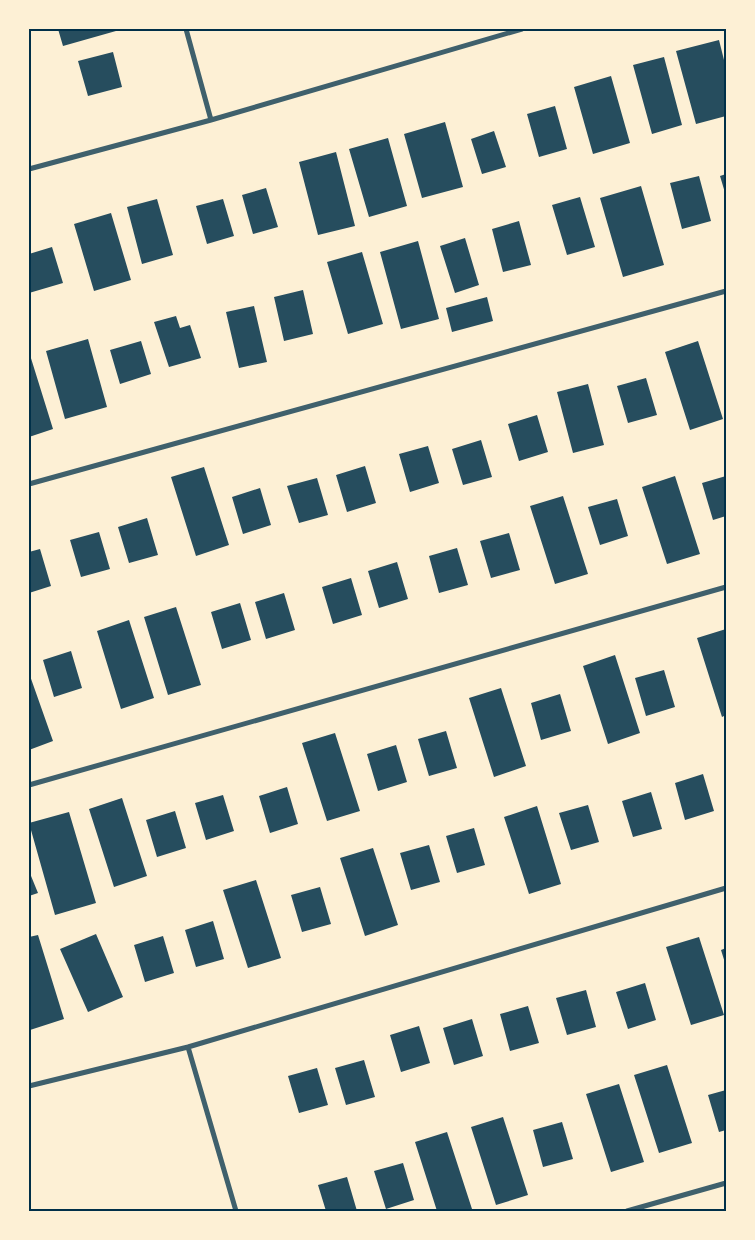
<svg xmlns="http://www.w3.org/2000/svg" width="755" height="1240" viewBox="0 0 755 1240" font-family="'Titillium Web',sans-serif">
<rect width="100%" height="100%" fill="#fdf0d5"/>
<path fill="#264d5e" d="M58,29H123L63,46Z
M719,40L726,68V116L696,124L676,51Z
M113,52L122,87L88,96L78,61Z
M664,57L682,125L652,134L633,65Z
M611,76L630,143L593,154L574,87Z
M555,106L567,149L539,157L527,114Z
M445,122L463,187L422,198L404,134Z
M494,131L506,167L482,174L471,139Z
M388,138L407,206L369,217L349,149Z
M336,152L355,226L318,235L299,162Z
M726,174V196L720,176Z
M699,176L711,221L682,229L670,183Z
M641,186L664,265L623,277L600,198Z
M266,188L278,227L253,234L242,195Z
M580,197L595,247L567,255L552,205Z
M157,199L173,255L142,264L127,207Z
M223,199L234,236L207,244L196,206Z
M111,213L131,280L94,291L74,224Z
M519,221L531,265L503,272L492,229Z
M465,238L479,285L455,293L440,246Z
M418,241L439,319L401,329L380,252Z
M52,247L63,283L29,293V254Z
M362,252L383,324L348,334L327,262Z
M303,290L313,334L284,341L274,297Z
M487,297L493,321L452,332L446,308Z
M254,306L267,362L239,368L226,312Z
M176,316L180,328L190,325L201,358L169,367L154,322Z
M88,339L107,407L65,419L46,351Z
M141,341L151,374L120,384L110,350Z
M698,341L723,419L690,430L665,352Z
M30,355L53,429L29,437V356Z
M646,378L657,415L628,423L617,386Z
M588,384L604,445L573,453L557,392Z
M537,415L548,452L519,461L508,424Z
M481,440L492,477L463,485L452,449Z
M428,446L439,483L410,492L399,454Z
M365,466L376,503L347,512L336,475Z
M204,467L229,545L196,556L171,477Z
M675,476L700,554L667,564L642,487Z
M726,476V516L713,520L702,483Z
M317,478L328,515L299,523L287,486Z
M260,488L271,525L243,534L232,497Z
M563,496L588,574L555,584L530,506Z
M617,499L628,536L600,545L588,507Z
M147,518L158,555L129,563L118,527Z
M99,532L110,569L81,577L70,540Z
M509,533L520,570L491,578L480,541Z
M457,548L468,585L439,593L429,556Z
M40,549L51,586L29,593V552Z
M397,562L408,599L379,608L368,571Z
M351,578L362,615L333,624L322,587Z
M284,593L295,630L266,639L255,602Z
M240,603L251,640L222,649L211,612Z
M176,607L201,685L168,695L144,617Z
M129,620L154,698L121,709L97,631Z
M726,629V715L722,717L697,638Z
M71,651L82,688L54,697L43,660Z
M615,655L640,733L608,744L583,666Z
M664,670L675,707L646,716L635,678Z
M29,673L53,741L29,750Z
M501,688L526,766L494,777L469,698Z
M560,694L571,731L541,740L531,703Z
M446,731L457,768L429,776L418,739Z
M335,733L360,811L327,821L302,743Z
M396,745L407,782L378,791L367,754Z
M703,774L714,811L685,820L675,783Z
M287,787L298,824L270,833L259,796Z
M651,792L662,829L633,837L622,801Z
M223,795L234,831L206,840L195,803Z
M122,798L147,876L114,887L89,809Z
M588,805L599,842L571,850L559,813Z
M537,806L561,884L529,894L504,817Z
M175,811L186,848L157,857L146,820Z
M69,812L96,903L55,915L29,823Z
M474,828L485,865L457,873L446,836Z
M429,845L440,882L411,890L400,853Z
M373,848L398,925L365,936L340,858Z
M29,871L38,893L29,896Z
M256,880L281,958L248,968L223,890Z
M320,887L331,924L302,932L291,895Z
M213,921L224,959L196,967L185,930Z
M96,934L123,997L88,1012L60,949Z
M38,935L64,1019L30,1030L29,937Z
M163,936L174,973L145,982L134,945Z
M699,937L724,1015L691,1025L666,947Z
M726,948V966L721,950Z
M645,983L656,1020L628,1029L616,992Z
M586,990L596,1027L567,1035L556,998Z
M528,1006L539,1043L510,1051L500,1014Z
M472,1019L483,1056L454,1065L443,1028Z
M419,1026L430,1063L401,1072L390,1035Z
M364,1060L375,1097L346,1105L335,1068Z
M667,1065L692,1143L659,1153L634,1075Z
M317,1068L328,1105L299,1113L288,1076Z
M619,1084L644,1162L611,1172L586,1094Z
M726,1090V1130L719,1132L708,1095Z
M503,1117L528,1195L496,1205L471,1127Z
M562,1122L573,1159L543,1167L533,1130Z
M447,1132L472,1209L466,1211H437L415,1142Z
M403,1163L414,1200L386,1209L374,1171Z
M347,1177L357,1211H326L318,1185Z"/>
<g fill="none" stroke-linecap="round" stroke-linejoin="round">
<path stroke="#3f606c" stroke-width="5" d="M186,29L211,120
M29,169L211,120L522,29
M29,484L726,291
M29,785L726,587
M188,1047L236,1211
M29,1086L188,1047L726,888
M627,1211L726,1183"/>
</g>
<rect width="755" height="1240" fill="none" stroke="#fdf0d5" stroke-width="60"/>
<rect x="30" y="30" width="695" height="1180" fill="none" stroke="#003049" stroke-width="2"/>
</svg>
